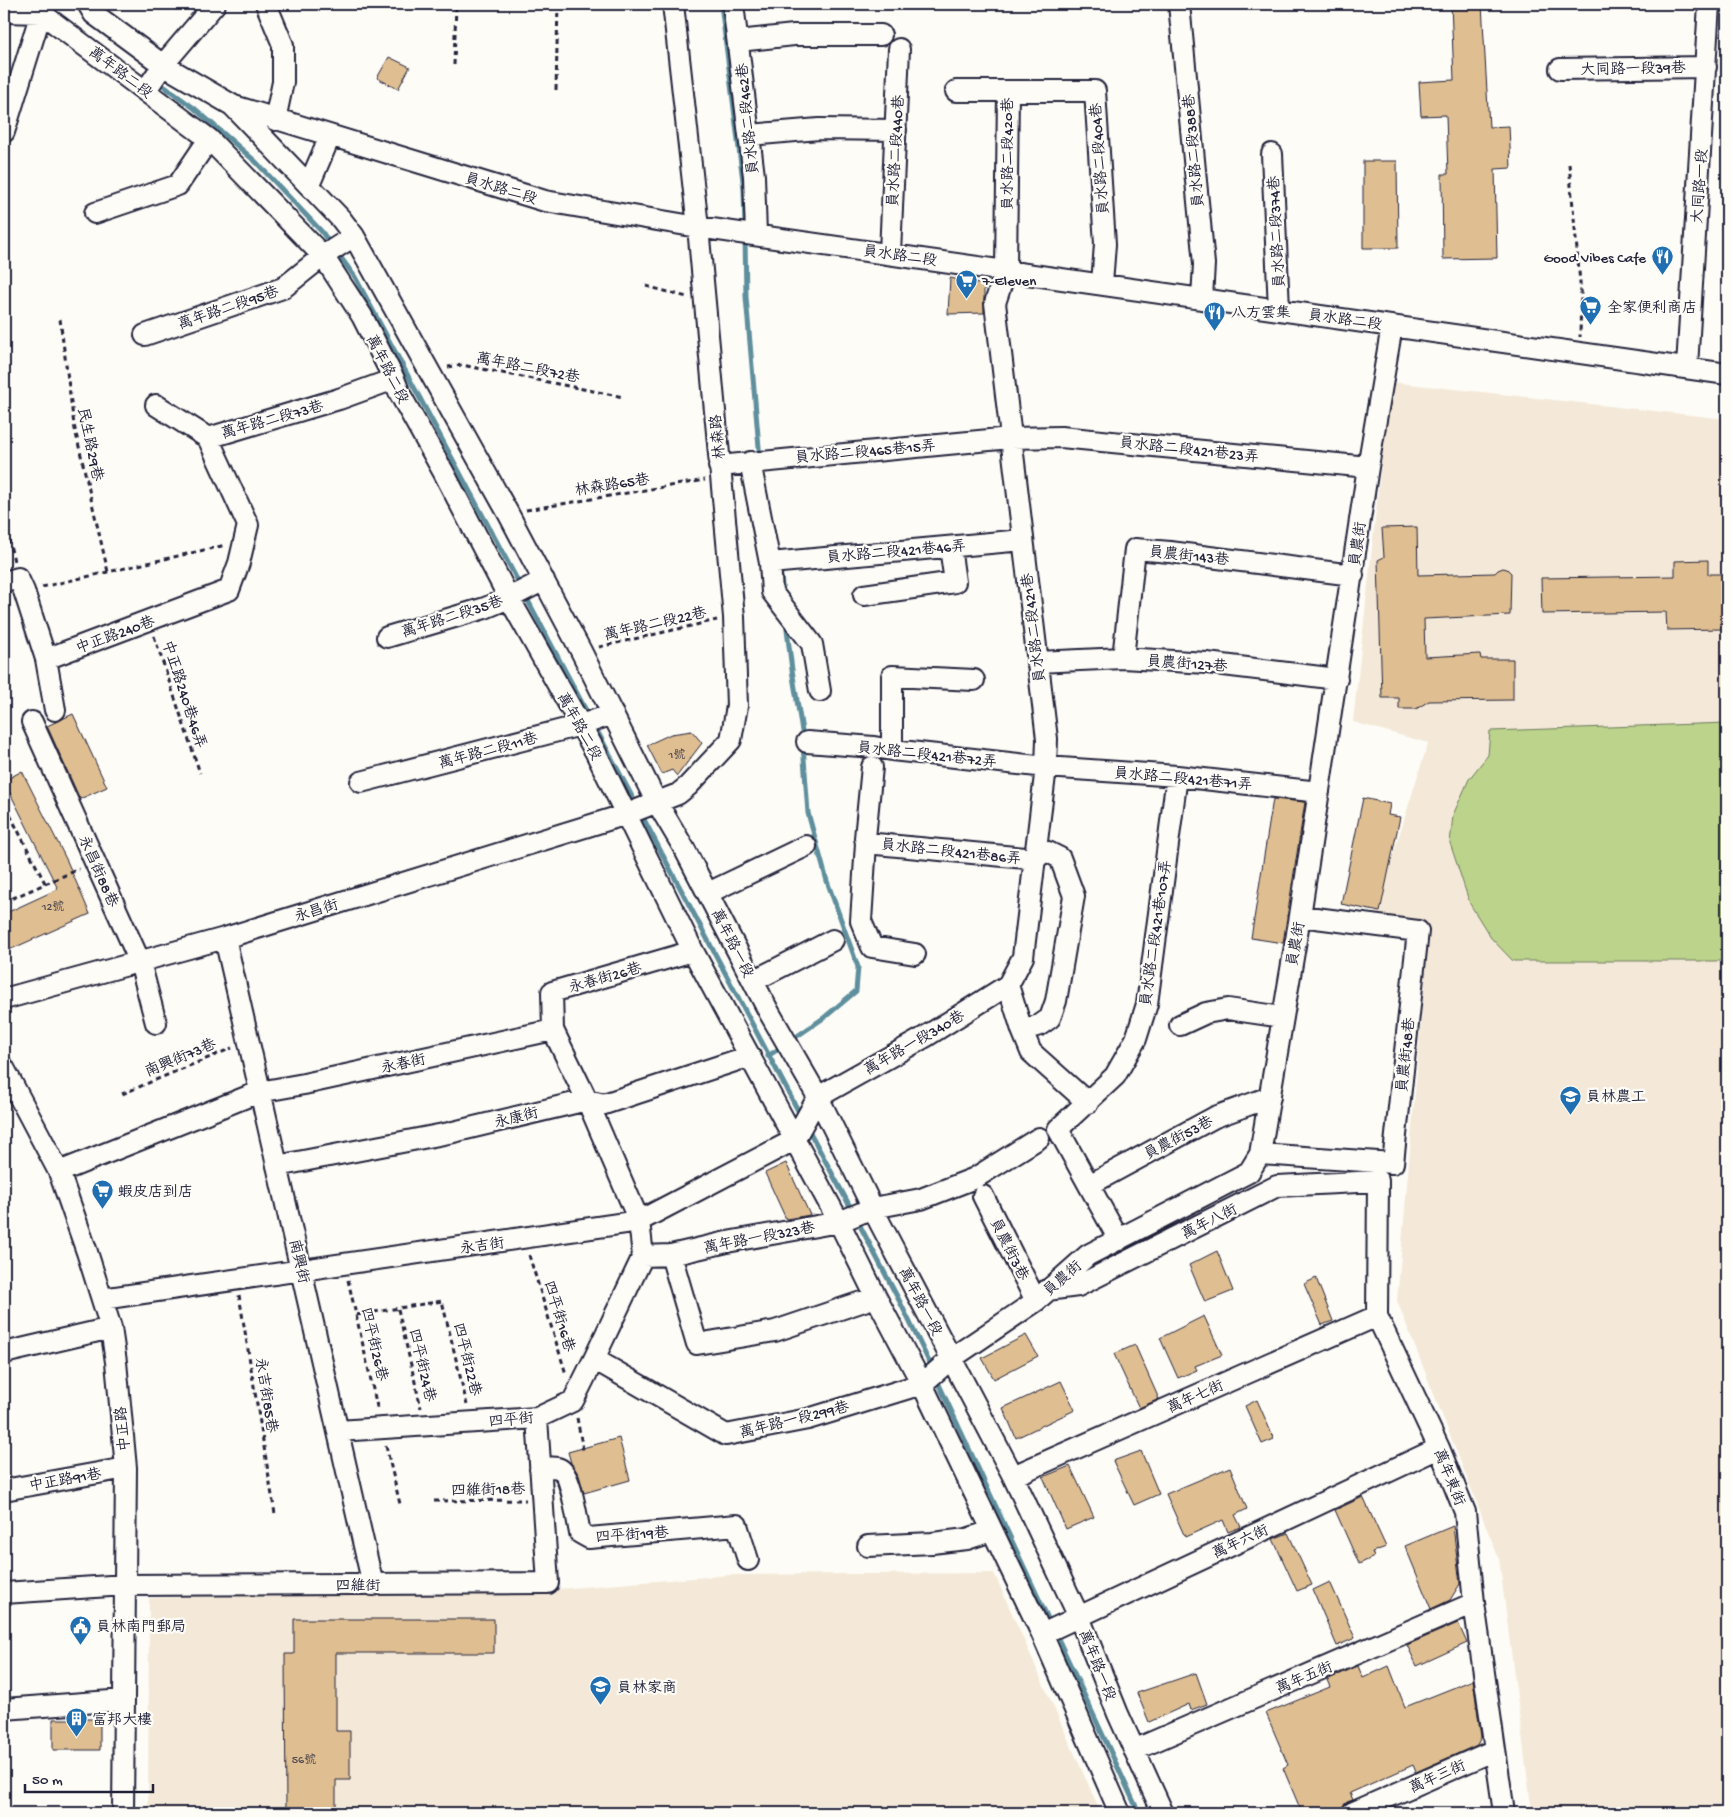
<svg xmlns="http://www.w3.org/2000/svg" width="1731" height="1817" viewBox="0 0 1731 1817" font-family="'Gochi Hand','LXGW WenKai TC',sans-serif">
<rect width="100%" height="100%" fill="#fdfcf7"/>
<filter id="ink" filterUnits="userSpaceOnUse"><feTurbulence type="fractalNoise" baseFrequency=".02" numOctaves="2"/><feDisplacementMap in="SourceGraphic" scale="10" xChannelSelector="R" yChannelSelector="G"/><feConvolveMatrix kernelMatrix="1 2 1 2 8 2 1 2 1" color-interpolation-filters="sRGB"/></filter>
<g filter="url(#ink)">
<path fill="#f4e9d8" d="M1390,382L1727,419V1813H1532L1499,1559L1397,1301L1429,930L1373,919L1428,743L1353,722Z
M994,1573L1101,1813H148L149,1598L557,1589L730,1575Z"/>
<path fill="#bbd38a" stroke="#6e7a62" d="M1727,723V961H1513L1491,938L1470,904L1450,843L1453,815L1469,779L1488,755L1490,731Z"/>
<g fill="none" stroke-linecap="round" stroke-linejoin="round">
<path stroke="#5e8f9d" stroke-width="5" d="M721,4L744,189L745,229
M165,87L194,108L256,162L322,232L331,245
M745,238L746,297L760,459
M336,251L355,277L521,587
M780,568L783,594
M525,595L590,718
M786,622L792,670L802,731L808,813L827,881L858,967L856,991L825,1017L790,1041
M594,725L637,806
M641,814L802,1118
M768,1056L783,1046
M807,1127L853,1212
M857,1220L901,1304L932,1368
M936,1378L1051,1625
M1055,1632L1139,1813"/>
</g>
<path fill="#dfbe91" stroke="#22223b" d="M1451,4H1482L1489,127L1509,126L1511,168L1495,169L1497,258L1443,259L1442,174H1448L1446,115L1421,116L1419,82L1454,80Z
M389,57L410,67L398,89L377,78Z
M1363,161H1397L1398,248H1363Z
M950,278L984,285V313L948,314Z
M1417,527L1418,575L1495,573L1498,570L1503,568L1507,569L1511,573L1510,615L1424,619L1425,657L1480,654L1481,659H1513V700L1429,701L1416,709H1399V698H1382L1378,560L1384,557L1382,528Z
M1708,560V574H1727V611H1722V629L1667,630L1666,612L1542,614L1541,578L1675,576V561Z
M73,714L107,787L80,799L47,726Z
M692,731L702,743L677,776L672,770L662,774L647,745L671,734Z
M22,771L67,861L90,914L9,950L4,938V914L58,889L4,781Z
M1363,798L1390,804L1388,815L1400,817L1380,912L1341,904Z
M1273,799L1305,802L1283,943L1251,938Z
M786,1163L803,1200L810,1215L786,1219L765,1173Z
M1217,1251L1233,1291L1205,1302L1189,1265Z
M1316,1278L1333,1321L1322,1325L1304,1284Z
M1204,1316L1222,1355L1195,1366L1197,1370L1178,1378L1160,1338Z
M1026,1335L1038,1356L994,1379L982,1358Z
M1135,1345L1159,1399L1139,1408L1114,1354Z
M1061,1381L1075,1410L1016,1438L1003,1408Z
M1257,1400L1274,1439L1262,1444L1245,1406Z
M619,1438L630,1480L584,1493L579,1475L571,1463L568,1452Z
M1141,1451L1159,1494L1134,1505L1113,1461Z
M1070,1466L1094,1517L1066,1529L1043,1477Z
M1230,1467L1247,1509L1235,1515L1241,1527L1228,1532L1223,1520L1185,1537L1166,1494Z
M1363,1497L1386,1547L1372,1552L1374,1557L1359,1564L1335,1510Z
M1453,1526L1460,1584L1450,1600L1431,1609L1405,1546Z
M1288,1533L1312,1585L1297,1591L1273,1539Z
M1330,1582L1355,1638L1337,1646L1313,1590Z
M294,1619H494V1653H336V1731H350V1780H336V1813H286L285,1654H294Z
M1458,1623L1467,1643L1417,1666L1407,1645Z
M1358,1666L1363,1678L1389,1666L1405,1707L1473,1680L1481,1737L1477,1745L1416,1772L1413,1765L1350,1793L1353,1800L1347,1802L1342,1808L1329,1813H1302L1283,1768L1288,1765L1266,1713L1330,1687L1327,1680Z
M1196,1673L1207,1704L1191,1710L1189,1704L1149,1722L1137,1693Z
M53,1719H94L100,1725V1750H53Z"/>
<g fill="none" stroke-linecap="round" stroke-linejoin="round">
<defs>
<path id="minor" d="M34,4L41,13L209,139L323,256L362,316L394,379L400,394L444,473L509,598L595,751L693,951L839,1222L876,1297L922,1384L1042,1634L1120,1813
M88,4L94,14L163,65L232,105L341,219L354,236L508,513L581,651L656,801L685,850L769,1012L818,1097L880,1223L1013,1476L1079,1617L1118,1714L1163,1813
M266,4L283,45V82L275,120
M733,4L754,176L756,234
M1179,4L1204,264L1202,298
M4,12L41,13
M738,41L794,35H881
M1560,69L1706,67
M146,90L163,65L215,4
M1008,91H1095L1105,244L1102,284
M234,106L545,201L698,227L1727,374
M4,132L41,13L46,4
M749,135L819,129L896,130
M1272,154L1279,309
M309,185L330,136
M95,213L178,185L209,139
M890,253L899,49
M145,335L283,288L323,256L354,236
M1687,367L1709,4
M156,405L208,438L339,399L394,379
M750,462L770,563L772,592L812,644L820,691
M719,466L1010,438L1061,437L1368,467
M770,563L1023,540
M4,582L18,578L24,591L46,659L229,590L239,563L248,525L208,438
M864,595L955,582L950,547
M387,637L485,608L509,598L544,580
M1123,658L1135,549L1170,552L1353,575
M46,659L55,710
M1037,662L1123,658L1207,663L1337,679
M32,722L140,962L156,1023
M807,742L874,747L892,750L1046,767L1177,776L1319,792
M892,750V676L974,680
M872,767L865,838L866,843L861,921L872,947L915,954
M361,782L581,725L613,714
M866,843L1036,859L1042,853L1048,852L1060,858L1074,896L1056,1001L1050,1018L1040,1025L1022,1030
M708,893L806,846
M225,938L373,1585
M753,981L833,940
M1008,985L1022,1030L1031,1052L1088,1103
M4,999L225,938L627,814L678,794L688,786L731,740L737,706L734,617L698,227L673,4
M1180,1025L1206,1013L1228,1009L1282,1017
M4,1068L59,1172L87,1252L111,1328L116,1362L126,1468L123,1813
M1260,1154L1393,1163L1418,931L1300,916
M277,1166L449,1133L587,1100L604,1104L750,1056
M59,1172L259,1092L304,1084L553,1030
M1089,1185L1215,1117L1270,1097
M983,1196L1036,1301
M1119,1240L1058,1129L1115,1076L1136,1039L1147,1004L1177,776
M671,1255L697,1344L775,1331L876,1297
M643,1256L671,1255L727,1242L839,1222L873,1208L921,1199L975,1178L1039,1138
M1047,1290L1078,1286L1277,1186L1378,1181L1377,1316L1439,1448L1465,1512L1474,1603L1504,1813
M102,1299L639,1221L794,1140L818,1097L925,1037L1008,985L1023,957L1046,767L1047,739L995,303L1006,270L1008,91H956
M4,1353L111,1328
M594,1359L726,1435L808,1419L922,1384L952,1358L1036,1301L1088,1255L1249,1172L1260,1154L1300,916L1368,467L1392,326
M338,1431L537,1418L573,1401L594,1359L643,1256L639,1221L587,1100L553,1030L552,992L693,951
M540,1469C546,1468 555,1466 560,1469C571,1474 577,1520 580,1533L589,1538L737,1525L748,1560
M1013,1476L1377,1316
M4,1490L126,1468
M868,1546L932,1543L967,1539L991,1531
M4,1593L125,1585L548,1583L537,1418
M1042,1634L1439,1448
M4,1709L124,1700
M1134,1750L1474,1603
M1352,1813L1495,1750"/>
</defs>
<use href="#minor" stroke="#22223b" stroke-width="24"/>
<path stroke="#22223b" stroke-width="3" stroke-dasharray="5 4" stroke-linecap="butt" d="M454,65L456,4
M556,90L558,4
M1569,164L1581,293L1580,337
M646,286L687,297
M60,319L74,425L108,572
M448,367L462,365L623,397
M526,510L705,480
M4,521L14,561
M42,587L226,545
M154,636L200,773
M599,647L717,620
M10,815L45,883
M4,902L79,869
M122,1094L232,1048
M529,1255L566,1374
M348,1280L378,1411
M239,1295L275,1514
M398,1309L421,1408
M356,1315L442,1301L467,1405
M577,1418L583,1450
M386,1446L400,1504
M434,1501L526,1500"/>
<use href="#minor" stroke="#fdfcf7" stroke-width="20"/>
</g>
</g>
<defs>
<symbol id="restaurant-pin" viewBox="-11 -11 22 30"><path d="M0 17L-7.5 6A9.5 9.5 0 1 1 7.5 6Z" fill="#1f6fb2" stroke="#fdfcf7"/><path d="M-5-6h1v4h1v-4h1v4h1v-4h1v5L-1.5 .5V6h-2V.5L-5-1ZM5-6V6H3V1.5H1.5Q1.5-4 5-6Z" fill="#fff"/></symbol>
<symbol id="supermarket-pin" viewBox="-11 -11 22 30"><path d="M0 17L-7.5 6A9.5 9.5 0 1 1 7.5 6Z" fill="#1f6fb2" stroke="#fdfcf7"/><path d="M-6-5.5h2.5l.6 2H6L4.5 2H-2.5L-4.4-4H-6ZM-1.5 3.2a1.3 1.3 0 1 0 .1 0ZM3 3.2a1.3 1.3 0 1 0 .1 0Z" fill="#fff"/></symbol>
<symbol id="school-pin" viewBox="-11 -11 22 30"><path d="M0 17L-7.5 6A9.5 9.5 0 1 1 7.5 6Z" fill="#1f6fb2" stroke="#fdfcf7"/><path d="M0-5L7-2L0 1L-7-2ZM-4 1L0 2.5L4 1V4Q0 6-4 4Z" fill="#fff"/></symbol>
<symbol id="civic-pin" viewBox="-11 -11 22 30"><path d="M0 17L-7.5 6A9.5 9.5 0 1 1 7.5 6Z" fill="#1f6fb2" stroke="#fdfcf7"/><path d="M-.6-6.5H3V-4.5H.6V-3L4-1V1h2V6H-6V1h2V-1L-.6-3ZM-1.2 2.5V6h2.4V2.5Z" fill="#fff"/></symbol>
<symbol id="building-pin" viewBox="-11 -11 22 30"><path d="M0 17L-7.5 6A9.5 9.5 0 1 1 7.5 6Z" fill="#1f6fb2" stroke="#fdfcf7"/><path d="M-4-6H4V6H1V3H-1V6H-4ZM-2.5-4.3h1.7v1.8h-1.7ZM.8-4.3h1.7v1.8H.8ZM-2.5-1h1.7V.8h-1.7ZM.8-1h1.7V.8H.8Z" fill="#fff"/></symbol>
</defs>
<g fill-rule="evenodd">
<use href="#restaurant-pin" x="1650" y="244" width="25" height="34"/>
<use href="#supermarket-pin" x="954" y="268" width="25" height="34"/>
<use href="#supermarket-pin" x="1578" y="294" width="25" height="34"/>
<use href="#restaurant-pin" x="1202" y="300" width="25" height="34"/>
<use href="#school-pin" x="1558" y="1084" width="25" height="34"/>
<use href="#supermarket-pin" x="90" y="1178" width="25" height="34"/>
<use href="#civic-pin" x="68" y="1614" width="25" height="34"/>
<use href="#school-pin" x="588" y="1674" width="25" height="34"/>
<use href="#building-pin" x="64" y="1706" width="25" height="34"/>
</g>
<g text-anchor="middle" stroke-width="4.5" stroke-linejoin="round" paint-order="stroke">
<g font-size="12" fill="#514950">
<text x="677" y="758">1號</text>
<text x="53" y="910">12號</text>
<text x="304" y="1763">56號</text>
</g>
<g font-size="15" fill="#22223b" stroke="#fdfcf7">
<text transform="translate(1633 68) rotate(-1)" y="5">大同路一段39巷</text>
<text transform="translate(121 72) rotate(37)" y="5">萬年路二段</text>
<text transform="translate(747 119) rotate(-96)" y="5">員水路二段462巷</text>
<text transform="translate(895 151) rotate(-87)" y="5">員水路二段440巷</text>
<text transform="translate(1193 151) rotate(-95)" y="5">員水路二段388巷</text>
<text transform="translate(1007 154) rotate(-90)" y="5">員水路二段420巷</text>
<text transform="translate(1099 159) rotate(-94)" y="5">員水路二段404巷</text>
<text transform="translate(1699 186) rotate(-86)" y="5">大同路一段</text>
<text transform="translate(501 188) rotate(17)" y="5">員水路二段</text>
<text transform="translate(1276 232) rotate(-93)" y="5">員水路二段374巷</text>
<text transform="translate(900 255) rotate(8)" y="5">員水路二段</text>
<text transform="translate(228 307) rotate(-19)" y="5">萬年路二段95巷</text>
<text transform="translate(1345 319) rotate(8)" y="5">員水路二段</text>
<text transform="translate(528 367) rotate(11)" y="5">萬年路二段72巷</text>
<text transform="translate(388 369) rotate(63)" y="5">萬年路二段</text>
<text transform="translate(272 419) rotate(-16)" y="5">萬年路二段73巷</text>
<text transform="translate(717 437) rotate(-95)" y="5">林森路</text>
<text transform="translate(91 444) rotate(78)" y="5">民生路29巷</text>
<text transform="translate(1189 449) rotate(6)" y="5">員水路二段421巷23弄</text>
<text transform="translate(865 451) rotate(-5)" y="5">員水路二段465巷15弄</text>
<text transform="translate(612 484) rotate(-9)" y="5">林森路65巷</text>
<text transform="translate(1357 544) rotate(-82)" y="5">員農街</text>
<text transform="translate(896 551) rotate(-5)" y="5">員水路二段421巷46弄</text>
<text transform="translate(1189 555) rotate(6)" y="5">員農街143巷</text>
<text transform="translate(452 616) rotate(-18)" y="5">萬年路二段35巷</text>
<text transform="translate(655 623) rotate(-13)" y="5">萬年路二段22巷</text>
<text transform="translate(1033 628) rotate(-97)" y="5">員水路二段421巷</text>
<text transform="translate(115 634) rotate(-20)" y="5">中正路240巷</text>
<text transform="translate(1187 663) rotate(4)" y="5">員農街127巷</text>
<text transform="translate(185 694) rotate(72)" y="5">中正路240巷46弄</text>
<text transform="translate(580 726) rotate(61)" y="5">萬年路二段</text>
<text transform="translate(488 750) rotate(-15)" y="5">萬年路二段11巷</text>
<text transform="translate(927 754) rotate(6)" y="5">員水路二段421巷72弄</text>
<text transform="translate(1183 778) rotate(5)" y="5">員水路二段421巷71弄</text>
<text transform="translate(951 851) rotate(6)" y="5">員水路二段421巷86弄</text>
<text transform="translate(99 871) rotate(66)" y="5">永昌街88巷</text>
<text transform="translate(316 910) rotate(-17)" y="5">永昌街</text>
<text transform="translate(1155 933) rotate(-82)" y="5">員水路二段421巷107弄</text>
<text transform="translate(733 943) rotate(63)" y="5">萬年路一段</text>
<text transform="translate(1295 944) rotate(-80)" y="5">員農街</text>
<text transform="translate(605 977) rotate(-16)" y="5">永春街26巷</text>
<text transform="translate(914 1042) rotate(-30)" y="5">萬年路一段340巷</text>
<text transform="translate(1405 1055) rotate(-84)" y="5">員農街48巷</text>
<text transform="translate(180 1057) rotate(-23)" y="5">南興街73巷</text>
<text transform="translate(403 1063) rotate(-12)" y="5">永春街</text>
<text transform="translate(516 1117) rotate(-14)" y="5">永康街</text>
<text transform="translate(1178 1137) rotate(-28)" y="5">員農街53巷</text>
<text transform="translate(1209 1221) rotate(-27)" y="5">萬年八街</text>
<text transform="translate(759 1237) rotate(-11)" y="5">萬年路一段323巷</text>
<text transform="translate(482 1245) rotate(-8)" y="5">永吉街</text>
<text transform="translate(1010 1249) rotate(63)" y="5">員農街3巷</text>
<text transform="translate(300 1261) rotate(77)" y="5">南興街</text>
<text transform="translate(1062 1278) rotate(-41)" y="5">員農街</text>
<text transform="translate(921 1301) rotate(62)" y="5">萬年路一段</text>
<text transform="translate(560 1316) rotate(73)" y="5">四平街16巷</text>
<text transform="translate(375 1344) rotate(77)" y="5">四平街26巷</text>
<text transform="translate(468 1359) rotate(76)" y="5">四平街22巷</text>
<text transform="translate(423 1365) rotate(77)" y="5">四平街24巷</text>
<text transform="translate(267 1395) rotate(81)" y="5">永吉街85巷</text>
<text transform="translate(1195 1396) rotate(-24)" y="5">萬年七街</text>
<text transform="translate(511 1419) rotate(-5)" y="5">四平街</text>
<text transform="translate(794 1419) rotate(-14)" y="5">萬年路一段299巷</text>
<text transform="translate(122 1429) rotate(-95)" y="5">中正路</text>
<text transform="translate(1450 1477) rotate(68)" y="5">萬年東街</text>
<text transform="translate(65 1479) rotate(-10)" y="5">中正路91巷</text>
<text transform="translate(488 1489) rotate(-1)" y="5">四維街18巷</text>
<text transform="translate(632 1534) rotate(-4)" y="5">四平街19巷</text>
<text transform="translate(1240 1541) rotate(-25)" y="5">萬年六街</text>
<text x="358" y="1590">四維街</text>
<text transform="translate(1098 1665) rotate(68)" y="5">萬年路一段</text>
<text transform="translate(1304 1677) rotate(-23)" y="5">萬年五街</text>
<text transform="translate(1437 1776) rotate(-24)" y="5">萬年三街</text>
</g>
<g font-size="15" fill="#22223b" stroke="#fdfcf7" text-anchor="start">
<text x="1646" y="262" text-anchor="end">Good Vibes Cafe</text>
<text x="982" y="285">7-Eleven</text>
<text x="1607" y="312">全家便利商店</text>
<text x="1231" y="317">八方雲集</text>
<text x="1586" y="1101">員林農工</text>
<text x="118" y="1196">蝦皮店到店</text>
<text x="96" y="1631">員林南門郵局</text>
<text x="617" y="1692">員林家商</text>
<text x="92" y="1724">富邦大樓</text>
</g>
</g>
<rect width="1731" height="1817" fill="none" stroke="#fdfcf7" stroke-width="20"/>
<rect x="10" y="10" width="1711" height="1797" fill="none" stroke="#22223b" stroke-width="2" filter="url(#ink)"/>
<path d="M25 1784v8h128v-8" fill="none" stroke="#22223b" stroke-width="2.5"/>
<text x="32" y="1784" font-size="15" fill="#22223b" stroke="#fdfcf7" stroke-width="4" paint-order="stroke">50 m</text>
</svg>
